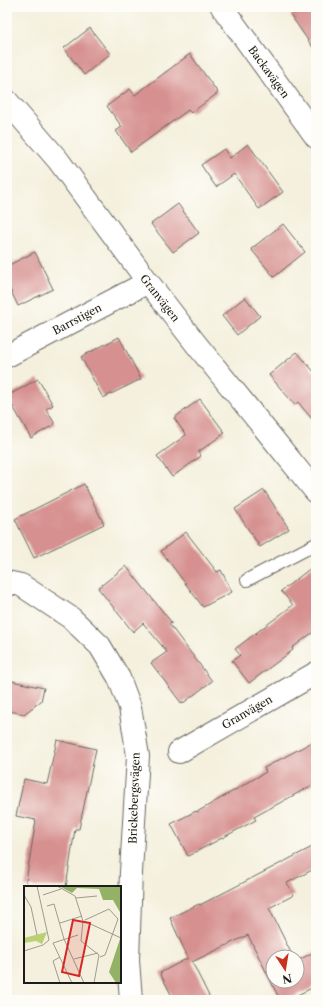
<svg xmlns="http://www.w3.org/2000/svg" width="323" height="1007" viewBox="0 0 323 1007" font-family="'Libre Caslon Text',serif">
<rect width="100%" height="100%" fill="#fdfcf7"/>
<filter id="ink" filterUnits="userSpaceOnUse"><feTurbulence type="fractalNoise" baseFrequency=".025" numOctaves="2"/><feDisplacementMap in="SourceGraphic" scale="8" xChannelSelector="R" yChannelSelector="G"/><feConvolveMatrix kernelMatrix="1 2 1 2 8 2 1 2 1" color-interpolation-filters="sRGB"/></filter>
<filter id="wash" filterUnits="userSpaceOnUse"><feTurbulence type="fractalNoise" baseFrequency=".012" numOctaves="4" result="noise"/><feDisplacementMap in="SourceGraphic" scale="16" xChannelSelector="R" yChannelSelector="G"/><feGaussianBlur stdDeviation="0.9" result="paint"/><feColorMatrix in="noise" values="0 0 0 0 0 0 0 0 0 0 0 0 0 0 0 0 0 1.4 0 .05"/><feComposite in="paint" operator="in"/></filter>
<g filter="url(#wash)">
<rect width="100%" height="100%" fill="#f4f0dd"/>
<g id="blocks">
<path fill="#d6908f" d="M300,7H316V52L290,14Z
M90,28L110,54L84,75L64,48Z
M190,54L218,93L191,113L188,110L131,152L116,131L122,127L107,106L130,89L135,95Z
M248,144L283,192L259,209L234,174L216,187L201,165L224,149L230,158Z
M178,204L199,233L173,252L151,224Z
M283,224L305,252L274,277L251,249Z
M35,252L53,289L18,306L7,283V266Z
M245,297L260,316L237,335L222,316Z
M119,337L141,379L103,398L81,357Z
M297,352L316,374V424L298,402L295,405L269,375Z
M38,379L53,405L46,409L55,424L31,438L7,396Z
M200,399L225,433L198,452L201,456L172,477L157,456L186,435L174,418Z
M84,484L104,524L34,558L15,519Z
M264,490L289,529L260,547L235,509Z
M186,532L217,572L221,570L232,592L203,607L161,551Z
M316,564V630L292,648L293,650L249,683L232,661L240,655L235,649L293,605L281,591Z
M126,566L172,623L169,624L212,681L182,704L151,663L167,652L143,623L133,632L98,588Z
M7,680L44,688L41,701L24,714L9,711L10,705L7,704Z
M57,740L96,749L79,829H75L66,887H25L36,820L16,816L24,779L47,784Z
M316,740V783L254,817L256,820L188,856L171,824L196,811L197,812L266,772L264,768Z
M316,845V868L287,883L294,895L269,908L293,957H273V981H297V961L316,951V986L287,1000H280L248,935L192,962L211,1000H174L160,973L188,958L170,918L199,904L200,905Z"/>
</g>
</g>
<g filter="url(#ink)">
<use href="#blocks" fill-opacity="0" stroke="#686660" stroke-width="1"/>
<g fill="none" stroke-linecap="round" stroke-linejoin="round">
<defs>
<path id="service" d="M247,580L316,544"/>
<path id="minor" d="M222,7L316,137
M7,101L58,160L148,282L196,344L316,492
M7,356L148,282
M7,582L21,585L71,618L100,646L119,678L130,707L138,756L131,872L128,960L131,1000
M179,752L316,673"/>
</defs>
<use href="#service" stroke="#686660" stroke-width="14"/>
<use href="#minor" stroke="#686660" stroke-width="24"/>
<use href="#service" stroke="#fff" stroke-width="12"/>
<use href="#minor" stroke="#fff" stroke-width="22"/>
</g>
</g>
<g text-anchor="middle" stroke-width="3" stroke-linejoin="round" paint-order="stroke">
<g font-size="11" fill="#1c1c1c" stroke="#fdfcf7">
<text transform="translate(269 72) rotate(54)" y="4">Backavägen</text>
<text transform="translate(160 298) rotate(52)" y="4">Granvägen</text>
<text transform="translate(77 319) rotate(-28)" y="4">Barrstigen</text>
<text transform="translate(247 712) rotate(-30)" y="4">Granvägen</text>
<text transform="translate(134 798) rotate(-88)" y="4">Brickebergsvägen</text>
</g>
</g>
<g transform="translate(24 886)">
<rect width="97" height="97" fill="#f4f0dd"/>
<path d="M23,46L18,58L12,55L0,57V52Z" fill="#bbcf73"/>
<path d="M35,0H97V28L89,14H79L75,3L53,2L48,7ZM96,53L97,97H92L85,86Z" fill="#94b265"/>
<path fill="none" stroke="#9e9b90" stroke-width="1" d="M33,0L51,10L59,35L57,55L75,69L70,97M0,9L7,21L13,49M19,9L37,3M52,12L73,10M23,20L30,18L40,53L60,97M61,34L85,23L94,33L81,69L76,71M60,35L97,52M36,37L58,30M29,57L48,97M29,57L54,49M0,65L19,59L25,54L13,0M36,71L29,75L36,97M50,73L74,67"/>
<path fill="#d62828" fill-opacity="0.15" stroke="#d62828" stroke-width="2" d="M49,34L66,37L55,90L38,86Z"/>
<rect width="97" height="97" fill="none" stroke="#1c1c1c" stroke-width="2"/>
</g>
<rect width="323" height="1007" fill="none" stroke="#fdfcf7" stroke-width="24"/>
<g transform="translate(285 969) rotate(168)"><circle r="19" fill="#fdfcf7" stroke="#a3a29f"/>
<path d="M0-3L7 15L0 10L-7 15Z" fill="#c8321e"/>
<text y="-6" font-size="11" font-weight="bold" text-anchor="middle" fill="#1c1c1c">N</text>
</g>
</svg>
